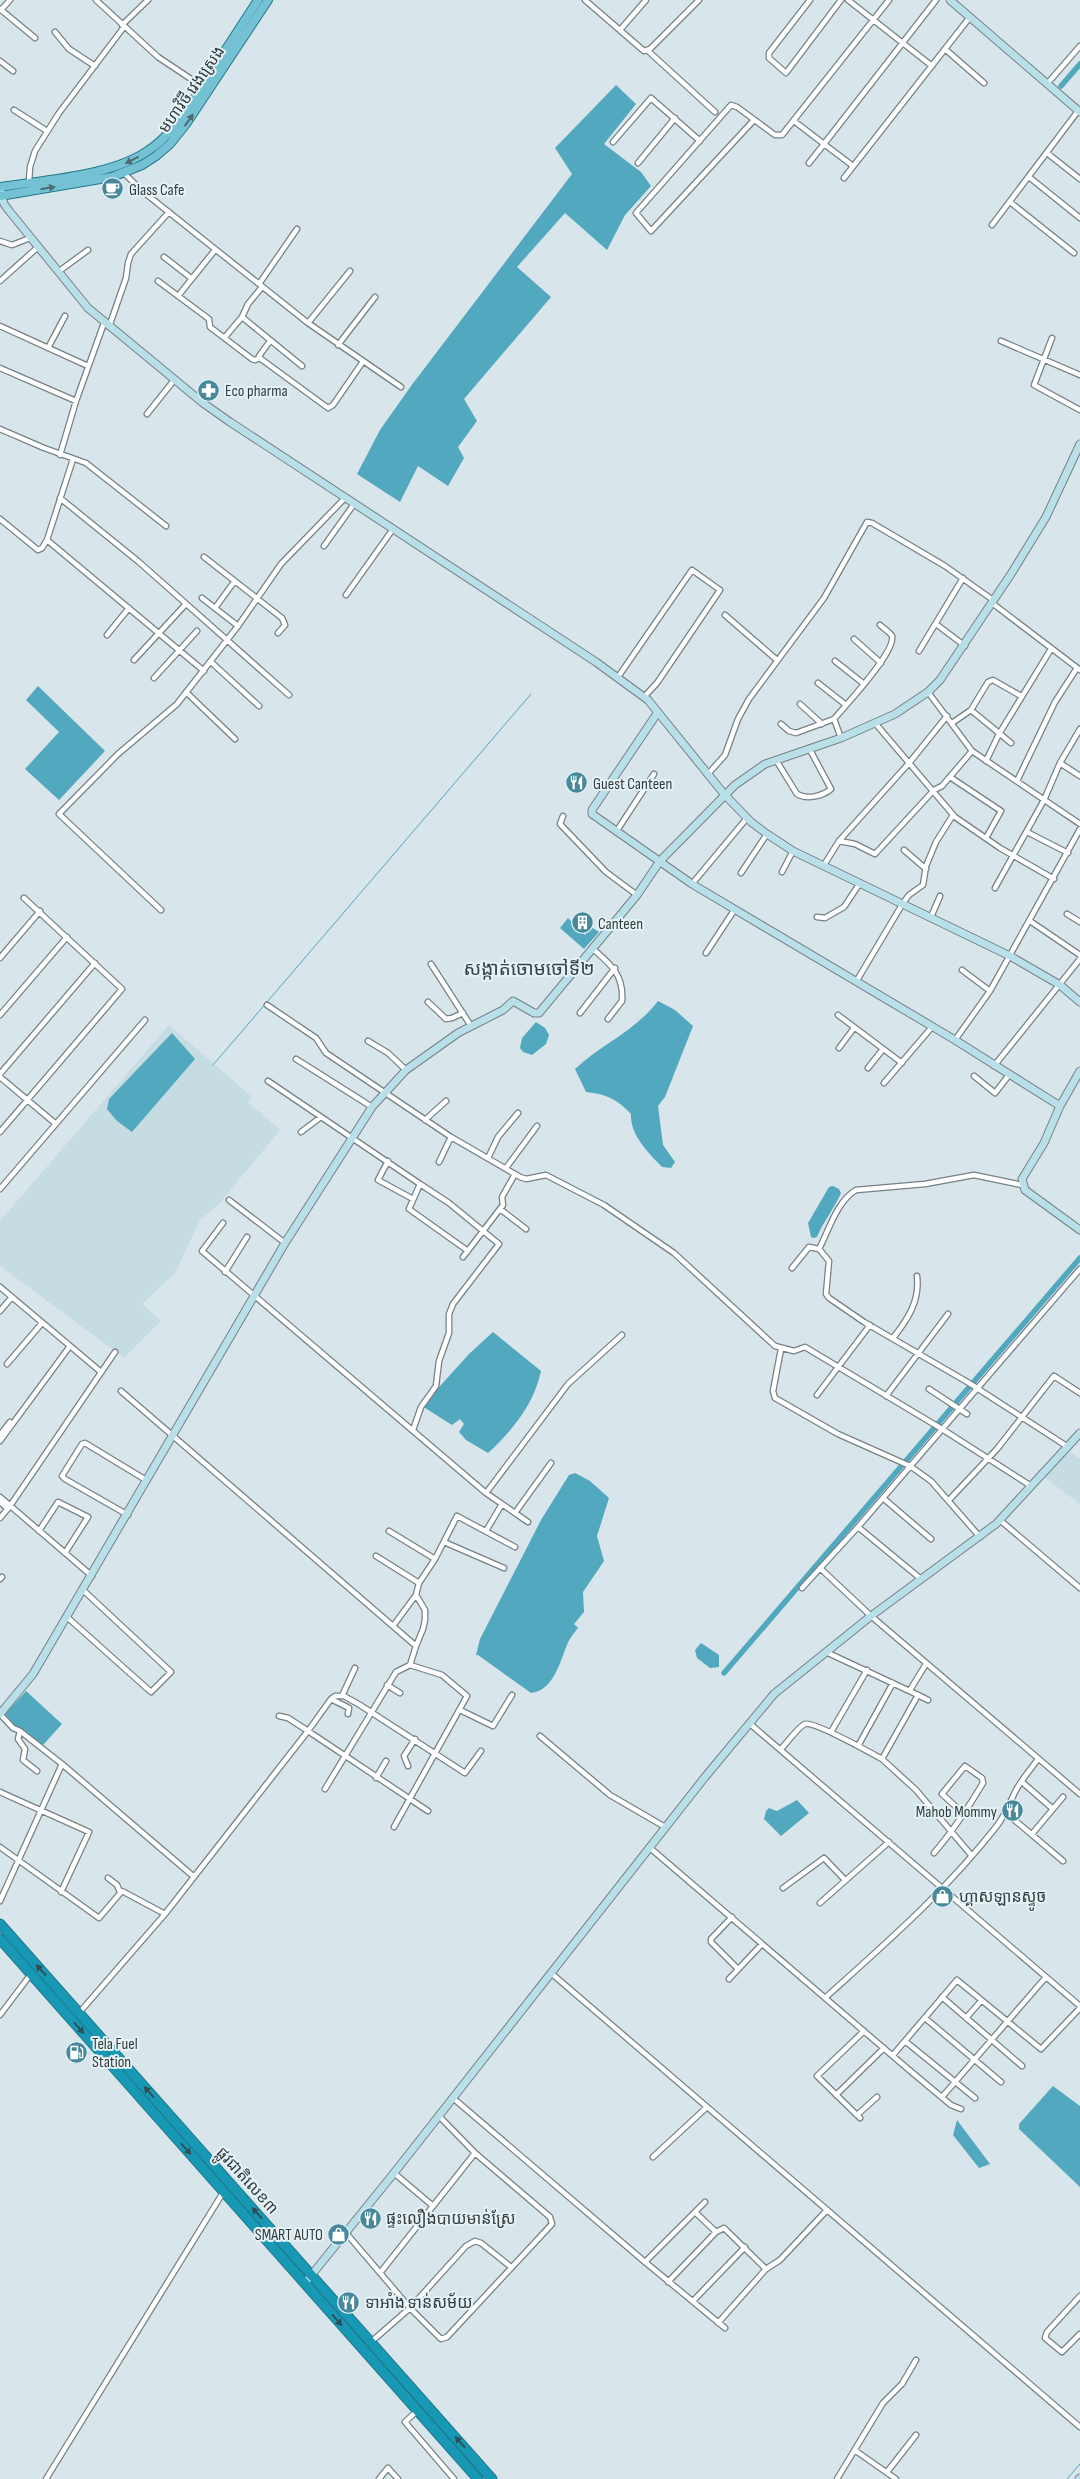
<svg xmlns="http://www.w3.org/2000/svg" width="1080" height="2479" viewBox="0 0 1080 2479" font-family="'Sofia Sans Condensed','Noto Sans Khmer',sans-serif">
<rect width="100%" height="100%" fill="#d8e5ea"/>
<path fill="#c5dce3" d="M169,1025L252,1097L248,1102L280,1130L219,1204L200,1220L175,1273L142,1304L161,1321L124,1358L0,1266V1221Z
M1069,1451L1080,1459V1504L1044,1477Z"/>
<path fill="#52a8bf" d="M616,85L636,104L604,144L641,172L651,186L625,215L607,250L565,213L517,267L551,297L464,399L477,421L458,447L464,458L448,486L418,466L400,502L357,474L380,430L411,386L572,174L555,148Z
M38,686L105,751L59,800L25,769L59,732L26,700Z
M568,918L585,935L591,927L599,932L584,949L560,928Z
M658,1001L675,1010L693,1026L665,1097L658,1106L663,1145L675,1162L671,1168L662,1167C648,1152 630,1135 631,1114C617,1099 606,1094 586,1092L575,1069C603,1043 634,1032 658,1001Z
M536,1022L545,1028L549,1035L546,1044L532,1055L523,1052L520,1048L522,1038Z
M172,1033L195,1059L132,1132L117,1121L107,1109L109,1099Z
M833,1186L839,1189L841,1193C834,1209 823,1222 817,1237L814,1238L811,1237L808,1223L829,1187Z
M493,1332L541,1371C534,1404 513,1430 488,1453L466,1440L459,1432L464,1424L460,1419L452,1425L422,1406L469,1354Z
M575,1473L590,1481L609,1498L597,1536L604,1561L583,1592L584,1612L574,1624L578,1628C574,1633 569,1639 567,1645C560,1662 553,1691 531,1693L478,1655H476L480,1639L541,1520L569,1475Z
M701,1643L719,1655V1667L710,1668L697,1658L695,1650Z
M26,1691L62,1724L43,1745L14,1725L5,1714Z
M797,1800L809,1813L781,1836L764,1819L766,1811L769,1808L777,1811Z
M1053,2086L1080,2106V2187L1019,2129V2124Z
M957,2120L990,2164L979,2168L953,2135Z"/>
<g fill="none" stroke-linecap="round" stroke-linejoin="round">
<path stroke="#52a8bf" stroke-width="1" d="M213,1065L531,694
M1067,2479L1080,2464"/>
<path stroke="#52a8bf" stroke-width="5.5" d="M1061,86L1080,64
M724,1673L1080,1258"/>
<defs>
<path id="street" d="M96,0L158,57L203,87
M585,0L644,51L650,49L699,0
M810,0L769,53V58L786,73L841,0
M848,0L932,66
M0,9L35,38
M1,10L10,0
M122,25L148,0
M620,30L646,0
M55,32L69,49L95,66
M945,49L984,83
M647,50L715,112
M0,61L13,71
M1047,84L1080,46
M14,110L47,131
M754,120L651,231L636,213L731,105L737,107L775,135H782L889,0
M794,121L824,144L809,163
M613,142L651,98L700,141
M1047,153L1080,179
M638,163L675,118
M853,166L824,144L936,0
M124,173L141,190L308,323L401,387
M1029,177L1080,218
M844,178L970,17
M29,182L30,167L35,151L59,113L124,27
M1010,202L1074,253
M992,225L1078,111
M0,241L12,245L30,238
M164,257L191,278
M58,272L88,250
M0,281L38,247
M158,281L209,319L210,327L252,359L255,360L260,358
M259,284L297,229
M262,287L248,304L242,317L302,366
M178,296L215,250
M308,323L350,271
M0,326L88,366
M109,327L126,278L128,263L131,254L169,212
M225,337L242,317
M1052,338L1034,385L1080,410
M270,341L259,356L261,359L328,408L333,405L362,363
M1001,341L1080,375
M338,345L375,297
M48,348L65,316
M0,368L76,401
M147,414L175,379
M0,429L44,448L86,463L166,526
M60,455L76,401L104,323
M60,498L139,562L289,695
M0,519L38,550L42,548L47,540L204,671
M47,540L73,459
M324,546L354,504
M204,557L282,618L285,625L278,633
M346,595L393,529
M202,598L238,626
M992,603L1080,670
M215,608L234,582
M725,615L777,660
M936,624L965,646
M107,635L129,608
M854,639L881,663
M919,651L963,578
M134,660L185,605
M835,661L864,684
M211,662L259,706
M618,677L692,570L720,590L657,683L644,697
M154,678L197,631
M818,683L846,705
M186,692L235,739
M928,692L972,751L1080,824
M800,704L822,724
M971,710L1011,743
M875,723L955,817L1000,848L1054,879
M952,723L971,710L988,682L993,680L1021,696
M781,724L789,731L796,733L834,719
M841,738L834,719C845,706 896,652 892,636C890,632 883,628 880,625
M776,760L797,794C807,800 823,796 831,789L809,748
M986,761L999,734L1051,649
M1060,763L1080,776
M708,774L725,755L738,719L749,699L824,598L867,522L872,523L945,566L993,600
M950,777L1001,811L986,838
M1017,781L1055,702L1077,668
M563,816L560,824L606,872L637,895
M616,832L654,774
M1027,832L1068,853
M839,841L855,844L875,854L934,790L942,786L972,751
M904,850L926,869
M824,865L839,841L910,762L947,716
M782,872L793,851
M741,873L767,834
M692,884L747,818
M995,888L1044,800L1060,763L1080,729
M161,910L59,814L118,754L177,704L238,626L281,564L345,498
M1067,914L1080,922
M817,917L825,918L844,907L860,883
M931,917L940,896
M1030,921L1080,955
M592,948C610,964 624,974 622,1001L608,1019
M706,953L735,909
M0,958L40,911
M431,964L471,1026
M962,970L990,991
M856,982L903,903L909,895L923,885L926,866L936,842L953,815
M428,1002L446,1019L452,1018L463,1013
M267,1005L316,1038L326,1053L451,1137L520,1177L526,1179L546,1175L604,1205L674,1253L775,1346L794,1351L805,1347L942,1429L1031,1486
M580,1013L615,968
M0,1015L67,937
M838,1015L902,1063
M955,1040L990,991L1080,829
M368,1041L388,1053L406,1070
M839,1048L854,1028
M296,1059L372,1107
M994,1066L1080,959
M868,1068L883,1049
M0,1074L95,963
M974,1076L995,1093L1009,1075
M0,1077L56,1124
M268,1081L420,1184L409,1209L468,1251
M884,1083L932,1027
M425,1120L446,1101
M0,1132L122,989L24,898
M301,1132L321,1117
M488,1158L498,1137L518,1113
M388,1161L378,1180L413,1199
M439,1162L451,1137
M506,1168L537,1126
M0,1189L145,1020
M229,1200L285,1243
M500,1209L526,1229
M223,1223L202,1251L486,1493L528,1522
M819,1249C829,1230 837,1201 856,1190L925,1184L974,1175L1022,1185
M463,1257L503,1205L502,1197L515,1174
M792,1268L809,1247L819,1249L829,1261L826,1294L829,1298L864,1322L969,1383L1068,1447
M225,1272L247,1237
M0,1287L101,1372
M0,1311L12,1297
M893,1338C908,1319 920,1301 917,1276
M781,1349L773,1391L775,1398L838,1434L910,1466L931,1481L980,1537
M7,1364L42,1323
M929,1389L967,1414
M121,1391L416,1646L410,1665
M817,1395L870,1325
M886,1396L948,1314
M413,1430L421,1407L436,1386L439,1361L449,1333V1314L453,1304L499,1244L449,1203L420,1184
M0,1435L10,1422
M0,1441L70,1346
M486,1493L568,1384L622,1335
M0,1497L92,1576
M883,1498L931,1539
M949,1500L997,1449L1054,1376L1080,1393
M0,1502L8,1509
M515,1513L551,1463
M128,1515L65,1479L62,1476L82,1444L85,1443L146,1480
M0,1518L10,1506L115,1352
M1001,1521L1080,1588
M39,1531L58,1502L88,1517L65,1553
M389,1531L435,1559
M486,1531L502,1504
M444,1542L504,1568
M376,1556L419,1583
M820,1568L871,1616L1080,1794
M0,1579L2,1577
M921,1579L858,1527L1080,1269
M802,1588L858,1527
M67,1617L151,1692L171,1672L83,1590
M393,1626L416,1595
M416,1646L423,1629L425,1620V1610L416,1595L419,1583L435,1559L457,1516L515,1547
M387,1685L400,1693
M910,1690L926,1664
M918,1695L928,1700
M342,1696L355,1668
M331,1699L349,1708L348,1714
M460,1710L493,1726L512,1695
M279,1716L288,1718L308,1731L331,1699L335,1696H344L360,1705L465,1773L481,1751
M749,1723L1080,2006
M20,1731L18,1739L25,1749L23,1760L37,1771
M831,1732L867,1670
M540,1736L610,1795L665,1827
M858,1746L893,1683
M781,1749C786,1744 799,1726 805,1724C814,1721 871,1753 882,1759L918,1695L826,1652
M882,1759L916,1790L972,1856
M62,1764L193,1876
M408,1766L404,1756L415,1739
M376,1778L386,1761
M1022,1782L1053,1809
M325,1789L396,1672L410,1665L442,1675L467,1696L394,1827
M0,1792L89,1832L61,1892
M1005,1812L1063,1861
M1032,1834L1063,1797
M0,1847L99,1918L122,1891L165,1914
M649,1847L908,2069L951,2105L961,2109
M934,1853C953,1831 968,1808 983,1783L982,1778L965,1766L942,1794L964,1814
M108,1878L117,1885L120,1892
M783,1888L824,1858L845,1880
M0,1901L62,1764L20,1731L13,1728L0,1714
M820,1903L889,1842
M732,1917L711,1939V1942L738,1969
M551,1973L1080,2427
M729,1979L762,1944
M942,1997L1022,2066
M825,1998C886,1943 945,1892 996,1827C1005,1816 1010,1802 1016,1790C1022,1779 1031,1769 1038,1759
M79,2013L165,1914L308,1731L428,1811
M0,2015L31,1974
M925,2018L1001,2082
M966,2018L981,2001
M905,2041L975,2098
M893,2055L957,1980L1041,2049L1080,2008
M836,2095L884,2048
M942,2097L1046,1977
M453,2098L645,2262
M857,2115L877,2097
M860,2118L817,2076L864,2031
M653,2157L707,2107
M394,2173L433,2206
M705,2202L645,2262L725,2328
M695,2212L716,2232
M346,2233L410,2308L441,2339L447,2337L552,2224L550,2217L475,2153L439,2116
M380,2273L475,2153
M668,2282L716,2232L724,2228L766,2269
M1080,2296L1047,2332L1045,2338L1062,2352L1080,2334
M693,2301L745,2247
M718,2323L766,2269L780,2260L827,2210
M371,2342L410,2308L466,2246L475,2241L481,2243L511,2267
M418,2410L405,2422L454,2479
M856,2451L896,2479
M887,2472L916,2435
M46,2479L224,2191
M379,2479L388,2468L398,2479
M837,2479L883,2403L902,2384L916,2360"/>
<path id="secondary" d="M950,0L1080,112
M0,187L4,204L10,212L88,308L203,403L230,422L596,662L648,700L724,794L751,822L767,834L793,851L1010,956L1060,985L1080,1002
M658,712L592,810V814L692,884L955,1040L1060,1106
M1080,1071L1060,1106L1044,1143L1022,1179L1025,1190L1080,1230
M0,1714L33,1674L285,1243L372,1107L406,1070L458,1033L503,1010L513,1001L534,1013H539L637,895L660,861L735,785L765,764L841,738L895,714L928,692L940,680L1011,574L1046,517L1080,444
M305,2283L394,2173L705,1777L774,1694L871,1616L996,1524L1080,1433
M1079,2479L1080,2478"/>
<path id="primary" d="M0,187C44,180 113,176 149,150C163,141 174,127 184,114L258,0
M0,196L112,177L142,165L156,156L170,144L186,124L268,0"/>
<path id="highway" d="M0,1924L492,2479
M0,1939L478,2479"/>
</defs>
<use href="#street" stroke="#758185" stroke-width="7"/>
<use href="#secondary" stroke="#758185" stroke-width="9"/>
<use href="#primary" stroke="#22788b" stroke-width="10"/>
<use href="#highway" stroke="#22788b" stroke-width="11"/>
<use href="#street" stroke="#fff" stroke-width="4.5"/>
<use href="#secondary" stroke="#b9e0e9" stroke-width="7"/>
<use href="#primary" stroke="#74c1d3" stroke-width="8"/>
<use href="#highway" stroke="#1798b5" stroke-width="9"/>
</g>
<defs><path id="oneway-solid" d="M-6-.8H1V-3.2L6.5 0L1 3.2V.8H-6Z" transform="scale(1.25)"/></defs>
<g fill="#4c6b72">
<use href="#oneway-solid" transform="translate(189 120) rotate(-55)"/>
<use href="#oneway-solid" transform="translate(132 160) rotate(153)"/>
<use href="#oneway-solid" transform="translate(48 188) rotate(-9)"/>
</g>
<g fill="#304e55">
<use href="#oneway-solid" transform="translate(41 1970) rotate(-132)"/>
<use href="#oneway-solid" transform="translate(79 2028) rotate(48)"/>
<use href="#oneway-solid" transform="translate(149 2092) rotate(-132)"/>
<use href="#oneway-solid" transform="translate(186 2149) rotate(48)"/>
<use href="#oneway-solid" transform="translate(257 2213) rotate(-132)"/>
<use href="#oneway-solid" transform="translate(337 2320) rotate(49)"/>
<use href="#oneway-solid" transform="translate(460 2442) rotate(-131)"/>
</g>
<defs>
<symbol id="cafe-disc" viewBox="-11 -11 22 22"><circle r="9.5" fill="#47889b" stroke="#e5f3f7"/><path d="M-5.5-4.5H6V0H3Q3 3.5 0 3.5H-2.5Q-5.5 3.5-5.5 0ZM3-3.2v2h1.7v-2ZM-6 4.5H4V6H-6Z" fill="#fff"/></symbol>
<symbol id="pharmacy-disc" viewBox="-11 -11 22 22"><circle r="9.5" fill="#47889b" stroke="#e5f3f7"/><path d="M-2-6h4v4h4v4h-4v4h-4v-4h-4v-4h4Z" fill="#fff"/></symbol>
<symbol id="restaurant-disc" viewBox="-11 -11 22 22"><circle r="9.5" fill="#47889b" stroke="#e5f3f7"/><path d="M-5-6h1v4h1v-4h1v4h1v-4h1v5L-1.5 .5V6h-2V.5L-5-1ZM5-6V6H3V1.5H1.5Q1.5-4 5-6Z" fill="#fff"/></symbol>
<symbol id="building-disc" viewBox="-11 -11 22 22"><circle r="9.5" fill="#47889b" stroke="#e5f3f7"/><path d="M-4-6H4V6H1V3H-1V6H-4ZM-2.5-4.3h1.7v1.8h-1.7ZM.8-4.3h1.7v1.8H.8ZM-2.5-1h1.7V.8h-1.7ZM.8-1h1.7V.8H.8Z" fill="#fff"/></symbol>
<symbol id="shop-disc" viewBox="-11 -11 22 22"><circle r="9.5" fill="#47889b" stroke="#e5f3f7"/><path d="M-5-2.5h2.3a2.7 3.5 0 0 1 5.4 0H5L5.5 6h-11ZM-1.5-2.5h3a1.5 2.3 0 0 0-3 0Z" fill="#fff"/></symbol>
<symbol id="fuel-disc" viewBox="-11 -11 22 22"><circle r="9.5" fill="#47889b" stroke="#e5f3f7"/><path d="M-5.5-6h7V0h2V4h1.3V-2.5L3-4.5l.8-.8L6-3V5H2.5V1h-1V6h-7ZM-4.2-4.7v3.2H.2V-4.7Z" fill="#fff"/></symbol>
</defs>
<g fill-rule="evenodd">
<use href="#cafe-disc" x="100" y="176" width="25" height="25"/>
<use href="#pharmacy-disc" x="196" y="378" width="25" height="25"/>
<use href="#restaurant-disc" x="564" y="770" width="25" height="25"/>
<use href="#building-disc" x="570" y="910" width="25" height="25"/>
<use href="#restaurant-disc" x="1000" y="1798" width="25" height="25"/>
<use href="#shop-disc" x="930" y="1884" width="25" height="25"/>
<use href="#fuel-disc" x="64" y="2040" width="25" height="25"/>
<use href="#restaurant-disc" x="358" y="2206" width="25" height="25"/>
<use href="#shop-disc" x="326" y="2222" width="25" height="25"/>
<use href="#restaurant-disc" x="336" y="2290" width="25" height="25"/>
</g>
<g text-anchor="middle" stroke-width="4" stroke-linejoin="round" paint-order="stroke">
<g font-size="16" fill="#363c3d" stroke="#e5f3f7">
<text transform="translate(191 89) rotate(-55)" y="6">មហាវិថី វេងស្រេង</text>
<text transform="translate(248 2180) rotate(48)" y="6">ផ្លូវជាតិលេខ៣</text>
</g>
<g font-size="16" fill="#363c3d" stroke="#e5f3f7" text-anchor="start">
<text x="129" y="195">Glass Cafe</text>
<text x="225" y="396">Eco pharma</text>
<text x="593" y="789">Guest Canteen</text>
<text x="598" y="929">Canteen</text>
<text x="997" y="1817" text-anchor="end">Mahob Mommy</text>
<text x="959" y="1902">ហ្គាសឡានស្ទូច</text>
<text x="92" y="2049">Tela Fuel<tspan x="92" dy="18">Station</tspan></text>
<text x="386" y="2224">ផ្ទះលឿងបាយមាន់ស្រែ</text>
<text x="323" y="2240" text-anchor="end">SMART AUTO</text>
<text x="365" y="2308">ទាអាំង ទាន់សម័យ</text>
</g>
<g font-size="19" fill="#384347" stroke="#e5f3f7">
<text x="529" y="975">សង្កាត់ចោមចៅទី២</text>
</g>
</g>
</svg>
